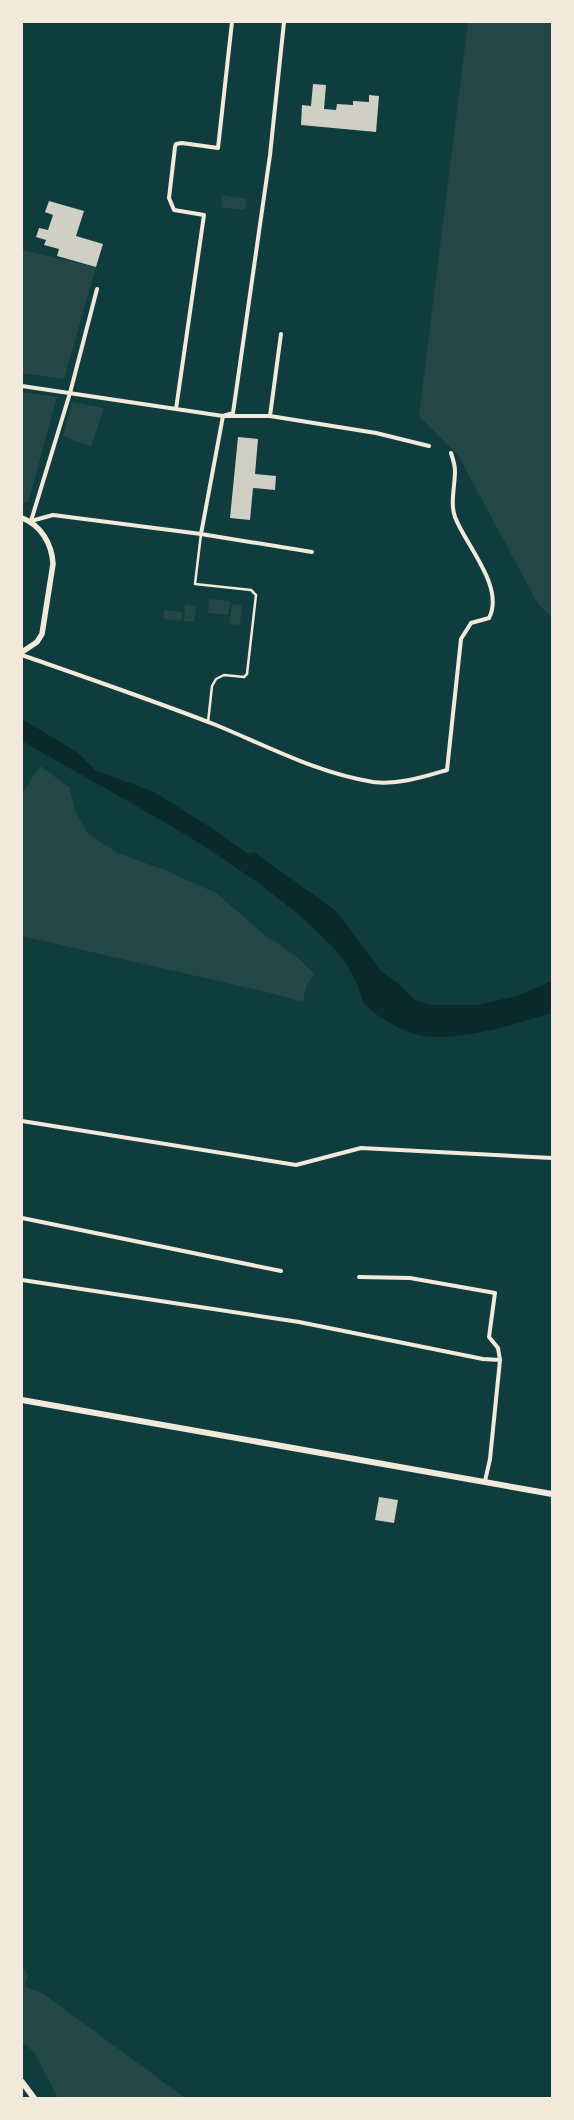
<svg xmlns="http://www.w3.org/2000/svg" width="574" height="2120" viewBox="0 0 574 2120" font-family="Montserrat,sans-serif">
<rect width="100%" height="100%" fill="#0f3d3e"/>
<path fill="#244646" d="M468,22H552V617L538,604L458,455L419,416Z
M222,195L246,199L245,210L221,207Z
M22,250L96,267L64,379L22,373Z
M22,392L57,397L28,503L22,502Z
M72,402L104,408L91,447L63,436Z
M209,599L230,601L228,615L208,613Z
M232,604L242,605L240,625L229,624Z
M185,605L196,606L194,622L184,621Z
M164,610L182,612L181,621L163,619Z
M40,766L70,788L74,809L88,834L118,853L167,871L216,893L266,936L296,956L314,974L306,987L303,1002L275,994L22,936V794Z
M22,1966L28,1975L25,1986L44,1994L185,2098H58L34,2052L22,2042Z"/>
<path fill="#0a2a2b" d="M22,719L77,752L95,770L154,792L213,829L248,854L254,852L336,911L381,971L399,984L415,1000L432,1005H477L517,996L552,981V1013C514,1024 449,1046 411,1033C400,1029 368,1012 363,1002C361,998 361,993 359,989C356,979 342,956 334,948C248,860 128,803 22,741Z"/>
<path fill="#cfcfc3" d="M313,84L326,85L324,109L336,110L337,104L353,105V101L369,102V95L379,96L376,132L301,125L302,105L311,106Z
M49,201L84,211L76,236L103,244L96,267L57,256L59,249L44,245L46,240L36,237L39,228L48,230L53,215L45,212Z
M238,437L258,439L255,474L276,476L275,490L253,488L250,520L230,518Z
M379,1497L398,1500L394,1523L375,1520Z"/>
<g fill="none" stroke-linecap="round" stroke-linejoin="round">
<path stroke="#f1e9da" stroke-width="2.5" d="M201,534L195,584L251,590L256,595L247,674L244,677L224,675L216,679L212,686L208,722"/>
<path stroke="#f1e9da" stroke-width="4" d="M22,386L223,416H270L376,433L429,446
M176,409L204,215L174,210L169,198L175,147L176,144L182,143L218,148L232,22
M270,416L281,334
M31,521L53,515L201,534L312,552
M31,521L70,393L97,289
M201,534L223,416L233,413L270,155L284,22
M22,655C87,678 152,700 216,725C267,746 317,773 373,782C399,785 423,777 447,770L461,639L471,623L489,618C505,587 466,546 455,517C450,503 455,486 455,471C455,466 453,459 451,453
M22,1121L296,1165L361,1148L552,1158
M22,1218L281,1271
M359,1277L410,1278L495,1293L489,1337L498,1348L500,1360L490,1459L485,1481
M22,1280L299,1322L483,1359L500,1360"/>
<path stroke="#f1e9da" stroke-width="5.5" d="M22,518C41,525 52,544 53,564L42,634L37,642L22,652"/>
<path stroke="#f1e9da" stroke-width="6" d="M22,1400L552,1494
M22,2082L34,2098"/>
</g>
<rect width="574" height="2120" fill="none" stroke="#f1e9da" stroke-width="46"/>
</svg>
